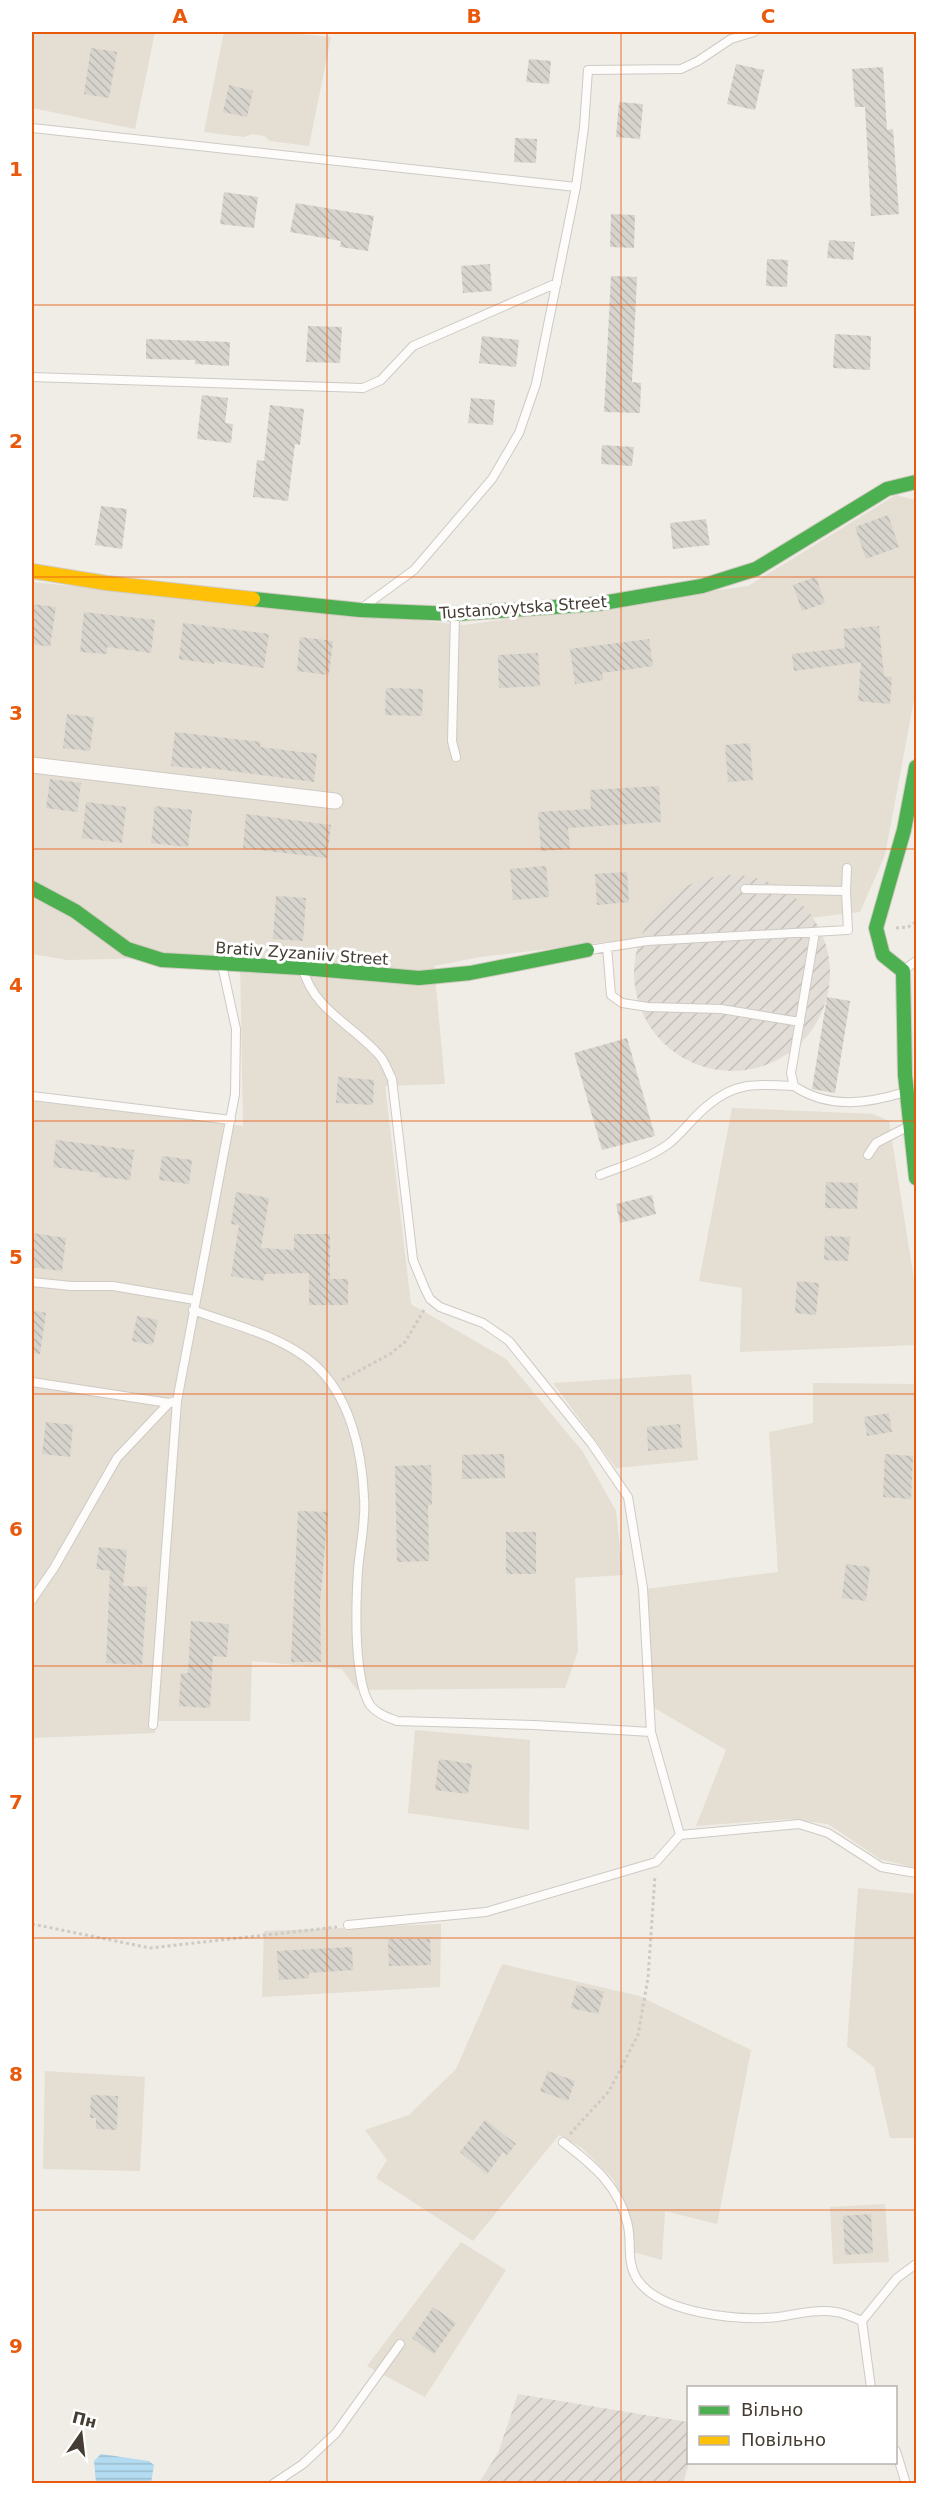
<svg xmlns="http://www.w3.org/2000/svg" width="948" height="2515" viewBox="0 0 948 2515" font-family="'DejaVu Sans',sans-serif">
<defs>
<pattern id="industrial-furrows" width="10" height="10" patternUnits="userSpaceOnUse" patternTransform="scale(1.5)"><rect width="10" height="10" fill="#e3ddd7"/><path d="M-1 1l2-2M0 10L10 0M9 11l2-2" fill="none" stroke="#c4bfb9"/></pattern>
<pattern id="water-rules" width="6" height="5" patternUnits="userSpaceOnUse" patternTransform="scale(1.5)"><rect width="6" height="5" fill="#b3dbf1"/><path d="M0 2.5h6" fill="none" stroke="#9bbdcf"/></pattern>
<pattern id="building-back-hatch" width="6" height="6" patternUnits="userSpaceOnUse" patternTransform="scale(1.5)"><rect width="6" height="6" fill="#d7d3cd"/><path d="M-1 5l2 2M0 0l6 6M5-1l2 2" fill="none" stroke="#bab6b0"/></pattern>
</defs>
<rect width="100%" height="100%" fill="#f0ece6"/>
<path fill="#e4ded3" d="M32,32H155L135,129L32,108Z
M224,32H276L331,37L309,146L270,141L264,136L252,134L244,137L204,132Z
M896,495L916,500V689L885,855L860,912L480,957L434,966L445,1084L385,1086L411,1304L506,1359L583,1452L616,1511L623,1575L575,1578L578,1651L565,1688L357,1690L342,1669L252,1661L250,1721H156L155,1733L32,1738V1101L243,1126L240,956L67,960L32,954V582L464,625L748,586Z
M732,1108L873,1114L889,1121L916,1293V1345L740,1352L742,1288L699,1281Z
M691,1374L698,1460L616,1468L553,1383Z
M813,1383L916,1384V1868L880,1859L828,1824L788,1819L696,1826L726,1750L653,1707L646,1589L778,1572L769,1432L813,1423Z
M415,1730L530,1740L529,1830L408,1813Z
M858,1888L916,1894V2138H890L874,2067L847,2046Z
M441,1924L440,1987L262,1997L264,1931Z
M502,1964L639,1996L751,2050L717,2224L665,2211L662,2260L634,2252L633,2238L625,2207L614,2180L582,2148L559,2135L473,2241L376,2178L387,2160L365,2130L409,2115L456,2069Z
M45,2071L145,2077L140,2171L43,2169Z
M885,2204L889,2262L833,2264L830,2207Z
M461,2242L506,2270L425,2397L367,2366Z"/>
<path fill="url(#industrial-furrows)" d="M634 973a98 98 0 1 1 196 0a98 98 0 1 1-196 0Z
M518,2394L688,2422L689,2463L683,2483H483L480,2481L498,2453Z"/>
<path fill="url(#water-rules)" d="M101,2454L149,2461L154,2465L151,2483H96L94,2461Z"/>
<path fill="url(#building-back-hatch)" d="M91,48L117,52L109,98L84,94Z
M529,59L551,61L549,84L526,82Z
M736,64L764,70L755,110L727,104Z
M883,67L887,130L893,129L899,214L871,216L865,107H855L852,69Z
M229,85L253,91L247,117L223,112Z
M619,102L643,104L640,139L616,137Z
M515,138L537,139L536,163L514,162Z
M224,192L258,197L254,228L220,224Z
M296,203L374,216L368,251L340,247L341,241L290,232Z
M611,214L635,215L634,248L610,247Z
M829,240L855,242L853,260L827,258Z
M767,259L788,260L787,287L766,286Z
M490,264L492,291L463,293L461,266Z
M611,276L637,277L632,382L641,383L640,413L604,412Z
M308,326L342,327L340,363L306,362Z
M835,334L871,336L870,370L833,368Z
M482,336L519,340L516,367L479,363Z
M146,339L230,342L229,366L195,364V360L146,359Z
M202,395L228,398L225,423L233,424L231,443L197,439Z
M471,398L495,400L493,425L468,423Z
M270,405L304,409L300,445L295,444L288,501L253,497L257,460L264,461Z
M602,445L634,447L632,466L601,464Z
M101,506L127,509L122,549L95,545Z
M888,515L899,547L866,559L855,527Z
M706,519L710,545L673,549L670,523Z
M816,577L825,603L802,611L793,585Z
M32,604L56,607L50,647L32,644Z
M84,612L155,620L151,653L107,647V654L80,652Z
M183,623L269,634L264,668L215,661L214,664L179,659Z
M879,626L884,676L892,677L890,704L858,701L861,662L794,671L792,654L845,648L843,629Z
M300,637L333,641L329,675L297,671Z
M649,639L653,666L602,673L603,680L575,684L570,649Z
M538,653L540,686L499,688L498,655Z
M386,688L423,689L422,716L385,715Z
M67,714L94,717L90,751L63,748Z
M175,732L261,742L260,747L317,754L314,782L202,767L201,769L171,766Z
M750,743L753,780L728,782L725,745Z
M50,779L81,783L77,812L46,808Z
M659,786L661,822L568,828L570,849L541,851L538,812L591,809L590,790Z
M86,802L126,807L122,843L82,838Z
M155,806L192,810L188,847L151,843Z
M246,814L331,825L327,858L243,848Z
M546,866L549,897L513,900L510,869Z
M627,872L629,902L597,905L595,874Z
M276,896L306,898L303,941L273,939Z
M827,997L850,1001L835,1093L812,1089Z
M627,1038L655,1136L602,1150L574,1053Z
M338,1077L374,1080L373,1105L336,1103Z
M56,1140L134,1150L130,1180L100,1177V1173L53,1167Z
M162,1156L192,1160L189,1184L159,1180Z
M826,1182L858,1183L857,1209L825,1208Z
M236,1192L269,1198L261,1248L294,1250V1234H330V1279H348V1305H309V1273L265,1274L263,1281L231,1276L239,1225L231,1224Z
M652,1195L656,1214L620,1223L616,1204Z
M32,1233L66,1238L62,1271L32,1267Z
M825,1236L850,1237L848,1261L824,1260Z
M797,1281L819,1283L816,1315L795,1313Z
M32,1310L46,1313L40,1354L32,1353Z
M137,1316L158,1320L153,1345L132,1341Z
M889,1413L892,1432L867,1436L864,1417Z
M46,1422L73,1425L70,1457L42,1454Z
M680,1424L682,1448L648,1451L647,1427Z
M504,1454L505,1478L462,1479V1455Z
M885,1454L913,1456L911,1499L883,1497Z
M431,1465L432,1505H428L429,1561L397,1562L395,1466Z
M298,1511L328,1512L320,1603L321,1662H291Z
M506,1532H536V1574H506Z
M99,1547L127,1550L123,1586L147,1587L142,1665L106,1663L110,1571L96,1569Z
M846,1564L870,1567L866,1601L842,1598Z
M191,1621L229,1624L227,1657L213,1656L210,1708L179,1706L181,1673H188Z
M439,1759L472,1764L468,1794L435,1790Z
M388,1939H430L431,1965L389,1966Z
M352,1947L353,1970L309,1973V1978L279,1980L277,1951Z
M577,1985L604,1992L598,2014L571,2008Z
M548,2071L575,2081L568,2101L540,2091Z
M91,2095L118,2096L117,2130L96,2129V2118H90Z
M485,2120L516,2144L507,2155L503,2152L487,2174L460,2152Z
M871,2214L873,2253L845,2255L843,2216Z
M433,2307L456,2323L434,2354L412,2338Z"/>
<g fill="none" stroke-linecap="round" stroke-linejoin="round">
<defs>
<path id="lane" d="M32,128L576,187
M32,377L363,388L381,380L413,346L557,283
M366,605L414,570L492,479L519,433L536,384L576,187L584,127L588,70L681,69L698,61L731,39L754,32
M455,615L452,741L456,757
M846,891L847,868
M815,932L791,1073L794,1086C828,1109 867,1104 905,1092
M607,947L611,995L622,1003L648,1007L721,1009L800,1022
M589,950L647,941L848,930L846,891L745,889
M303,969C313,1009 354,1026 379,1055C385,1061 388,1072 392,1079L413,1260L425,1289L430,1299L440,1307L483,1323L509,1341L591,1443L628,1497L643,1588L651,1732L680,1835L799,1824L828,1833L881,1867L916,1873
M904,970L916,961
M32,1096L231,1120
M868,1155L876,1143L907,1127
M600,1175C623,1166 647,1159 667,1145C682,1134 693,1117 707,1106C736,1081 759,1084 794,1086
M32,1282L71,1286H113L195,1300
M193,1310C233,1325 281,1335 314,1364C350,1396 362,1451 364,1497C366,1521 360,1546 358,1570C356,1602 355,1634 359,1666C361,1679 363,1694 370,1705C377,1714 387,1717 397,1721L534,1725L651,1732
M32,1382L169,1403
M32,1600L54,1568L117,1458L169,1403L177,1401
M153,1725L177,1401L235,1094L236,1029L222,965
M348,1925L486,1912L656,1862L680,1835
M563,2142C593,2165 620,2187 628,2226C632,2245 626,2261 637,2279C660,2314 739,2321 778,2317C797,2314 816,2309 836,2312C845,2313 854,2318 862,2321
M871,2388L862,2321L897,2278L916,2264
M896,2451L906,2484
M273,2484L303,2464L336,2433L400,2344"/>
<path id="street" d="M32,765L335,801"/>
<path id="fast" d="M253,599L360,610L455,614L597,604L702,586L756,569L887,489L916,482
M916,767L904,830L876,928L883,955L903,971L905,1075L916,1178
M32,888L75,911L127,949L162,960L303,968L419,978L470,973L587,950"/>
<path id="slow" d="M32,571L106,583L253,599"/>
</defs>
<use href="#lane" stroke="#cecac4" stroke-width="10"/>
<use href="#street" stroke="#cecac4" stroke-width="17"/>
<use href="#fast" stroke="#d1cabe" stroke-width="16"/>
<use href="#slow" stroke="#d1cabe" stroke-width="16"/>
<path stroke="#cecac6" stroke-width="3" stroke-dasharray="3 3" stroke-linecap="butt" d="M896,928L908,927L916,922
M342,1380L390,1354L405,1342L424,1310
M32,1924L150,1948L337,1927
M570,2134L609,2091L638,2035L648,1978L655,1876"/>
<use href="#lane" stroke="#fdfcfb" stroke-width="8"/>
<use href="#street" stroke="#fdfcfb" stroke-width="15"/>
<use href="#fast" stroke="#4caf50" stroke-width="14"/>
<use href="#slow" stroke="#ffc107" stroke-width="14"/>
</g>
<path fill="none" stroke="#e8590c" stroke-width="1.5" stroke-opacity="0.55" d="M327,32V2484M621,32V2484M32,305H916M32,577H916M32,849H916M32,1121H916M32,1394H916M32,1666H916M32,1938H916M32,2210H916"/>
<g text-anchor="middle" stroke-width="6" stroke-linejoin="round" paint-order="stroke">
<g font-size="16" fill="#453d33" stroke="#fff">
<text transform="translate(523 607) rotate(-4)" y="6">Tustanovytska Street</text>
<text transform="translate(302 953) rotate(4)" y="6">Brativ Zyzaniiv Street</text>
</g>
</g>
<rect width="948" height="2515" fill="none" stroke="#ffffff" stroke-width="66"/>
<rect x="687" y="2386" width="210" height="78" fill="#ffffff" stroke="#b5b1ad" stroke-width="1.5"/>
<rect x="699" y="2406" width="30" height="9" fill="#4caf50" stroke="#b5b1ad" stroke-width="1.5"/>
<text x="741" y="2416" font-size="18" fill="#453d33">Вільно</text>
<rect x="699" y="2436" width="30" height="9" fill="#ffc107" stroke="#b5b1ad" stroke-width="1.5"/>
<text x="741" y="2446" font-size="18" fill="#453d33">Повільно</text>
<g transform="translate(81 2434) rotate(14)" stroke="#ffffff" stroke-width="4.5" paint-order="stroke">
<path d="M0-4.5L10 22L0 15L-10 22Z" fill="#453d33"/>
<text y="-9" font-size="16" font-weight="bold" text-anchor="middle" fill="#453d33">Пн</text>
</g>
<rect x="33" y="33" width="882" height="2449" fill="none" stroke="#e8590c" stroke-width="2"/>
<g font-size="20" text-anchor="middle" font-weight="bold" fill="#e8590c">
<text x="180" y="23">A</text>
<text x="474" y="23">B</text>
<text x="768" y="23">C</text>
<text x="16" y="176">1</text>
<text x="16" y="448">2</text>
<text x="16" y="720">3</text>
<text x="16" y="992">4</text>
<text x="16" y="1264">5</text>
<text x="16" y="1536">6</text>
<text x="16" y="1809">7</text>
<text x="16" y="2081">8</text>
<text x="16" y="2353">9</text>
</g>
</svg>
